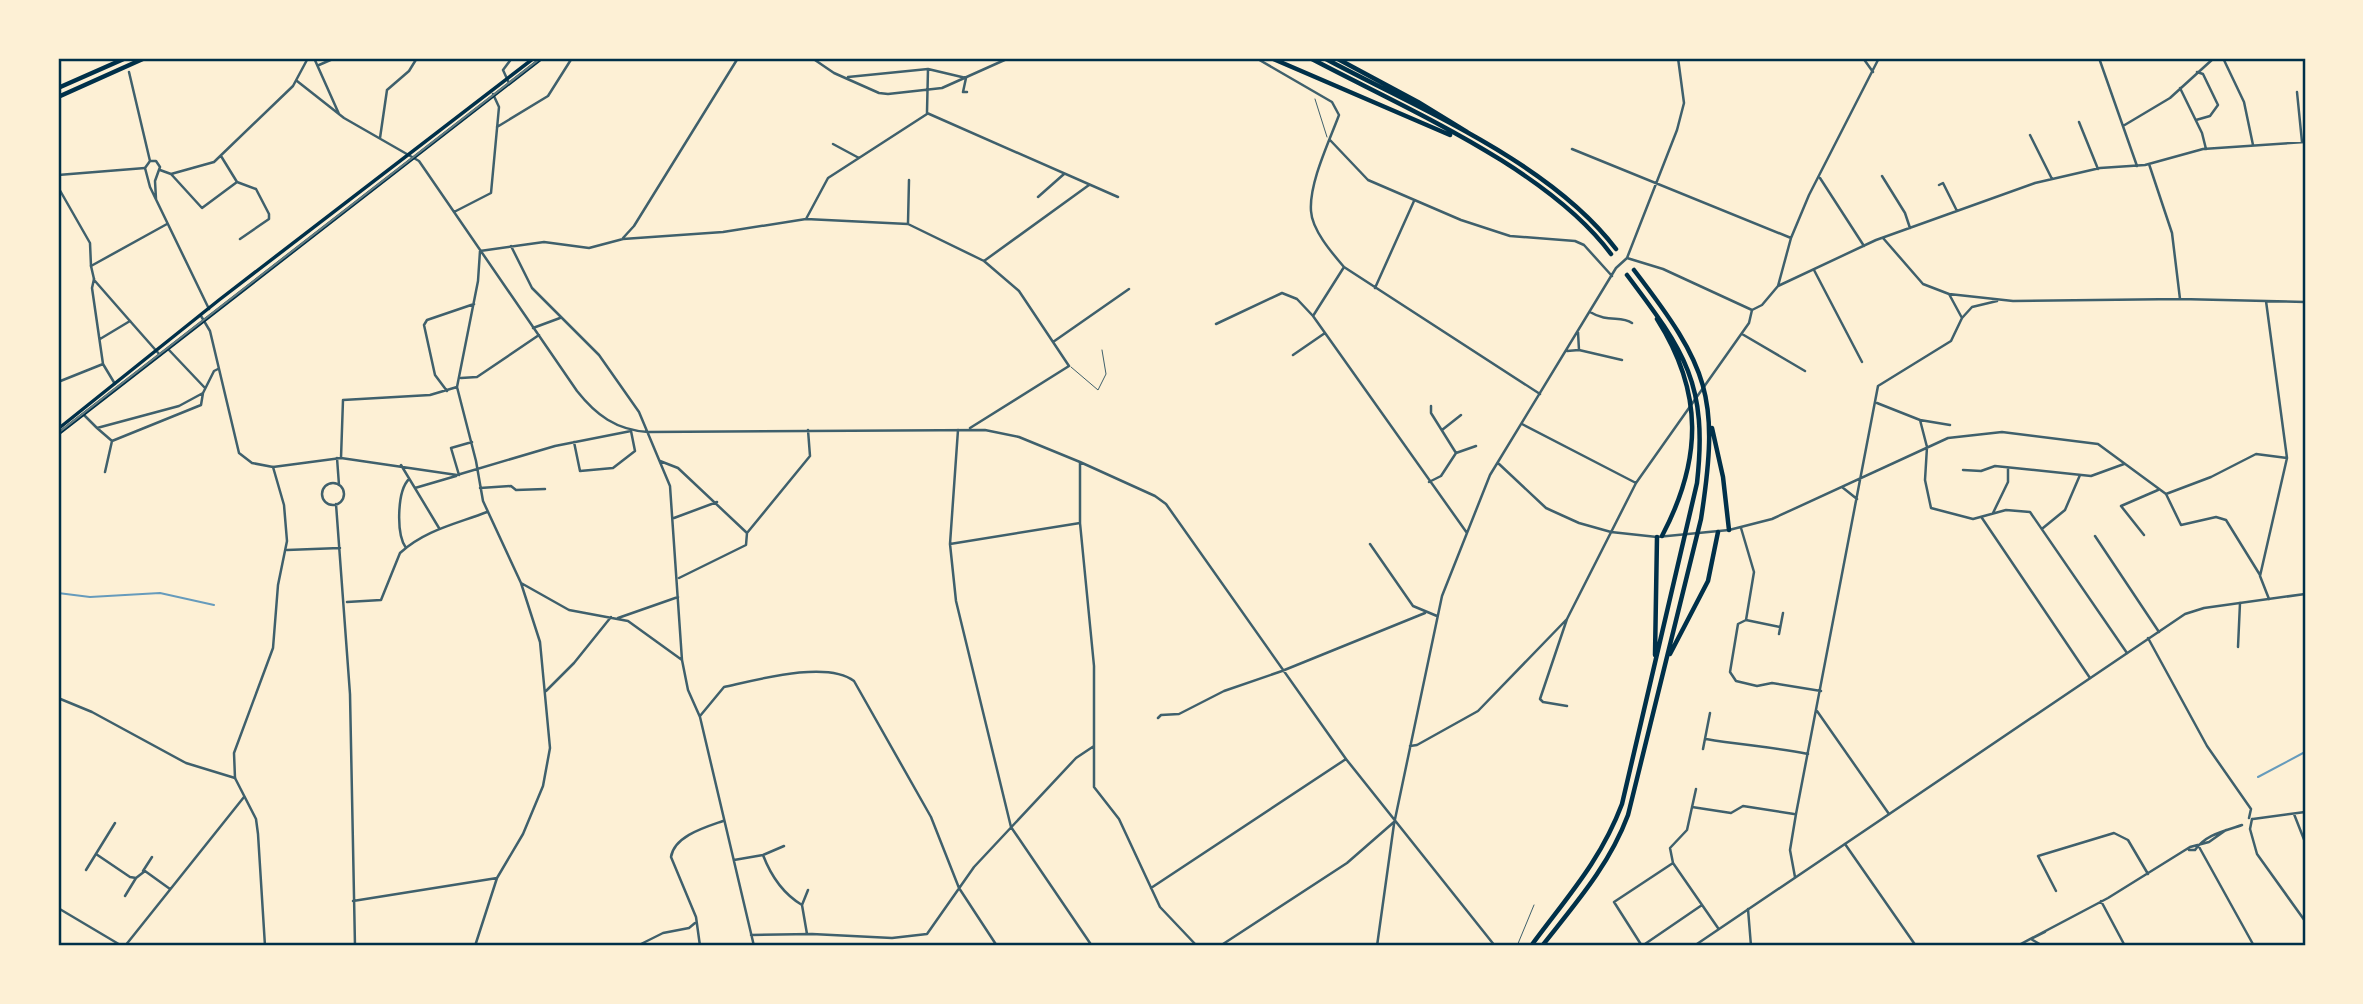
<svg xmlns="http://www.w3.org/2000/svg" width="2363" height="1004" viewBox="0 0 2363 1004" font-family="Roboto,sans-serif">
<rect width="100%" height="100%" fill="#fdf0d5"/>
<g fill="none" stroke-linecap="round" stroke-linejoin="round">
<path stroke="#669bbc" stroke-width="2" d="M66,60L70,58
M58,593L90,597L160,593L214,605
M2258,777L2305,752"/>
<path stroke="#3f606c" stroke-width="1" d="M1315,99L1327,137
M1071,367L1098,390L1106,374L1102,350
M1517,946L1534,905"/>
<path stroke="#3f606c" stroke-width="2.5" d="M314,58L339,114
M812,58L834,73L879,93L888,94L942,88L1009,58
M1256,58L1332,102L1339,115C1329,142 1309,183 1311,211C1312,230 1332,253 1344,267L1540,394
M1863,58L1873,72
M2099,58L2137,166
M2223,58L2244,102L2253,145
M319,65L335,58
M848,77L928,69L966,78
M966,78L963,92H967
M297,81L344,118L419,161L577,391C596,415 616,430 648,432L985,430L1019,437L1080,462L1155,496L1166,504L1346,759L1495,946
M2180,88L2202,133L2206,149
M2297,92L2302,142
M927,112L928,69
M927,113L1118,197
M2196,120L2210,116L2218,105L2203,74L2197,72
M2079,122L2098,169
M2123,126L2170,98L2214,58
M497,127L548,96L572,58
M2030,135L2052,179
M380,138L387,90L409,71L417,58
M1330,140L1368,180L1461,220L1510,236L1575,241L1584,245L1612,276
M833,144L859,158
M1572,149L1791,238
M221,156L237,182L256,189L269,214V219L240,239
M2149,164L2172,233L2180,299
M160,170L171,174L214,162L293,86L308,58
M171,174L202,208L237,182
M58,175L145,168
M1882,176L1905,213L1910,228
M1820,178L1864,246
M1939,185L1943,183L1957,211
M58,187L90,243L91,266L167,224
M1038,197L1064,174
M454,212L491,193L499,107L493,94
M806,219L828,178L927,114
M908,223L909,180
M623,238L634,226L738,58
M1883,238L1923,284L1949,294L1962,318
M511,246L532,288L599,355L639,412L670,486L682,660L688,690L700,717L754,946
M480,251L544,242L589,248L623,239L723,232L806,219L908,224L984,261L1019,291L1069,366L970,428
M1627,258L1677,130L1684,103L1678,58
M1627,258L1663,269L1752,310
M984,261L1089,185
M1344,267L1313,316L1467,533
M1814,270L1862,362
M94,279L92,288L103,364L115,384
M95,281L130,321L100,339
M1778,286L1791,238L1809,195L1879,58
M1375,288L1414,201
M1949,294L2013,301L2180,299L2305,302
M2266,301L2287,458L2260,576L2269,599
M1752,310L1762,305L1778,286L1876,240L2035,183L2100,168L2145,165L2203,149L2305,142
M1590,312C1608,323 1621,315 1632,323
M1216,324L1282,293L1297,299L1313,316
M533,328L560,318
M1578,332L1579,350
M1742,334L1805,371
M1053,342L1129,289
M169,350L205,388
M1567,351L1579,350L1622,360
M1293,355L1325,333
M461,378L477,377L539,335
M58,382L103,364
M447,391L435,375L424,325L427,320L474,304
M1877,403L1920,420L1927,447L1925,480L1931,508L1973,519L2006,510L2030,512L2127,653
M84,415L97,428L179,406L203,393L214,371L218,369
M1920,420L1950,425
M1522,424L1636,483
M97,428L112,441L105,472
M958,430L950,544L956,601L1011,827L1092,946
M1442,430L1461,415
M112,441L201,405L203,393
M574,442L580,471L613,468L635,451L631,431
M1456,453L1476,446
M337,458L339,485
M341,458L343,400L430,395L457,387
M660,461L678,468L747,533
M1080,462V523L1094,666V787L1119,819L1160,907L1197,946
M1498,463L1546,508L1579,523L1611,532L1657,537L1729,530L1772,519L1948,438L2002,432L2098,444L2166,494L2211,477L2256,454L2287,458
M401,465L439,528
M273,467L341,458L457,475L555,446L631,431
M1963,470L1981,471L1995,466L2091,476L2124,464
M459,475L451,448L472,442
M1429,482L1441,476L1456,453L1431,413V406
M322 494a11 11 0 1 1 22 0a11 11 0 1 1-22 0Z
M1842,487L1857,499
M415,488L456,476
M480,488L511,486L516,490L545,489
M2166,494L2181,525L2216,517L2226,520L2260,575
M336,504L350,694L355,946
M1993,513L2008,482V468
M674,518L717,502
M1982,518L2090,678
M1741,528L1754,572L1746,620
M2043,528L2065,510L2080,475
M2144,535L2121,506L2158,490
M2095,536L2159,632
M950,544L1080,523
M1370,544L1413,606L1437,616
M406,548C396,534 397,491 409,479
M287,550L340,548
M679,578L746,545L747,533L810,456L808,430
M521,583L569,610L628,621L682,660
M347,602L381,600L400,553C425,530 456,524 487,512
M618,618L678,597
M1780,627L1746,620L1738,624L1730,672L1736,681L1757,686L1772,683L1821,691
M1779,634L1783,613
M2148,638L2207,746L2251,809L2249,818
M2238,647L2240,603
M546,691L574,663L611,617
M58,698L92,712L186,763L235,778
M1567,706L1543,702L1540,699L1567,619
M1817,711L1889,814
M700,716L724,687C756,680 827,660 854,681L931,817L959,888L997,946
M1158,718L1161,715L1179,714L1224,691L1282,671L1425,613
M1706,739C1741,745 1773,747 1808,754
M1410,746L1417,745L1478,711L1567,619L1636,483L1749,323L1752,310
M1703,749L1710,713
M1692,807L1731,813L1743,806L1794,814
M2294,814L2305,842
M2252,819L2250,829L2257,854L2305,921
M2253,819L2305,812
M1845,844L1916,946
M2198,845L2254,946
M2189,850H2195C2206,834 2225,831 2242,825
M96,854L130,877L136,878L145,871L170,889
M763,855C771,876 782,893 802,905
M734,860L763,855L784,846
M1673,863L1670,848L1687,830L1696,789
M86,870L115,823
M143,871L152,857
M1795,877L1790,850L1796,814L1878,386L1951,341L1962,318L1972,307L1997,301
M1151,888L1346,759
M2056,891L2038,856L2114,833L2128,840L2148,874
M125,896L136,878
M353,901L497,878
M2101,901L2125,946
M58,908L122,946
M1748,909L1751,946
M807,934L802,905L808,890
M751,935L812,934L892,938L927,934L974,867L1076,758L1094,746
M2033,938L2045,932
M2031,939L2043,946
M125,946L244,797
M475,946L497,878L523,834L543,786L550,748L540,642L521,583L483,501L476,461L457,387L478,281L480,251
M637,946L663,933L689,928L695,923
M700,946L696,917L671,857C674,836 706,827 723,821
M1220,946L1347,863L1394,822
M1377,946L1394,824L1442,596L1490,475L1616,268L1627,258
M1642,946L1614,902L1673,863L1718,928
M1642,946L1702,905
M2017,946L2108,898L2190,847L2209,842L2226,830"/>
<path stroke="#3f606c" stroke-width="2.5" d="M129,72L150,161
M509,83L503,70L512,58
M150,161L145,168L150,187L209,309
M150,161H156L160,167L155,181L156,199
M91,266L94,279
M201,316L210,331L239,453L252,463L273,467L284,505L287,541L278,585L273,648L234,753L235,778L256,819L258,834L265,946
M130,321L160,355
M1694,946L2185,614L2204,608L2305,594"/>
<path stroke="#003049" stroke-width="3.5" d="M58,429L219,300L534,58
M58,434L542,58"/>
<path stroke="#003049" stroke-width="4.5" d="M1271,58L1450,135
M1310,58C1404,108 1547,168 1611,254
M1324,58C1419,109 1550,162 1616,249
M1336,58L1418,102L1467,132
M1657,319C1704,393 1702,460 1662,536
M1712,428L1723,477L1729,530
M1670,654L1708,581L1718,532
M1655,655L1657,537
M1531,946C1567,897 1600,862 1622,804L1697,483C1708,384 1685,352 1627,275
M1542,946C1575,904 1609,866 1628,815L1701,519C1720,396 1709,368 1634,270"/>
<path stroke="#003049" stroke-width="4.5" d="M58,88L126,58
M58,97L145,58"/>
<path stroke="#657d81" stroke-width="2" d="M58,433L541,58"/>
</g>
<rect width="2363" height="1004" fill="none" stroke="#fdf0d5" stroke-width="119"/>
<rect x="60" y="60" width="2244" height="884" fill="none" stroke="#003049" stroke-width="2.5"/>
</svg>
